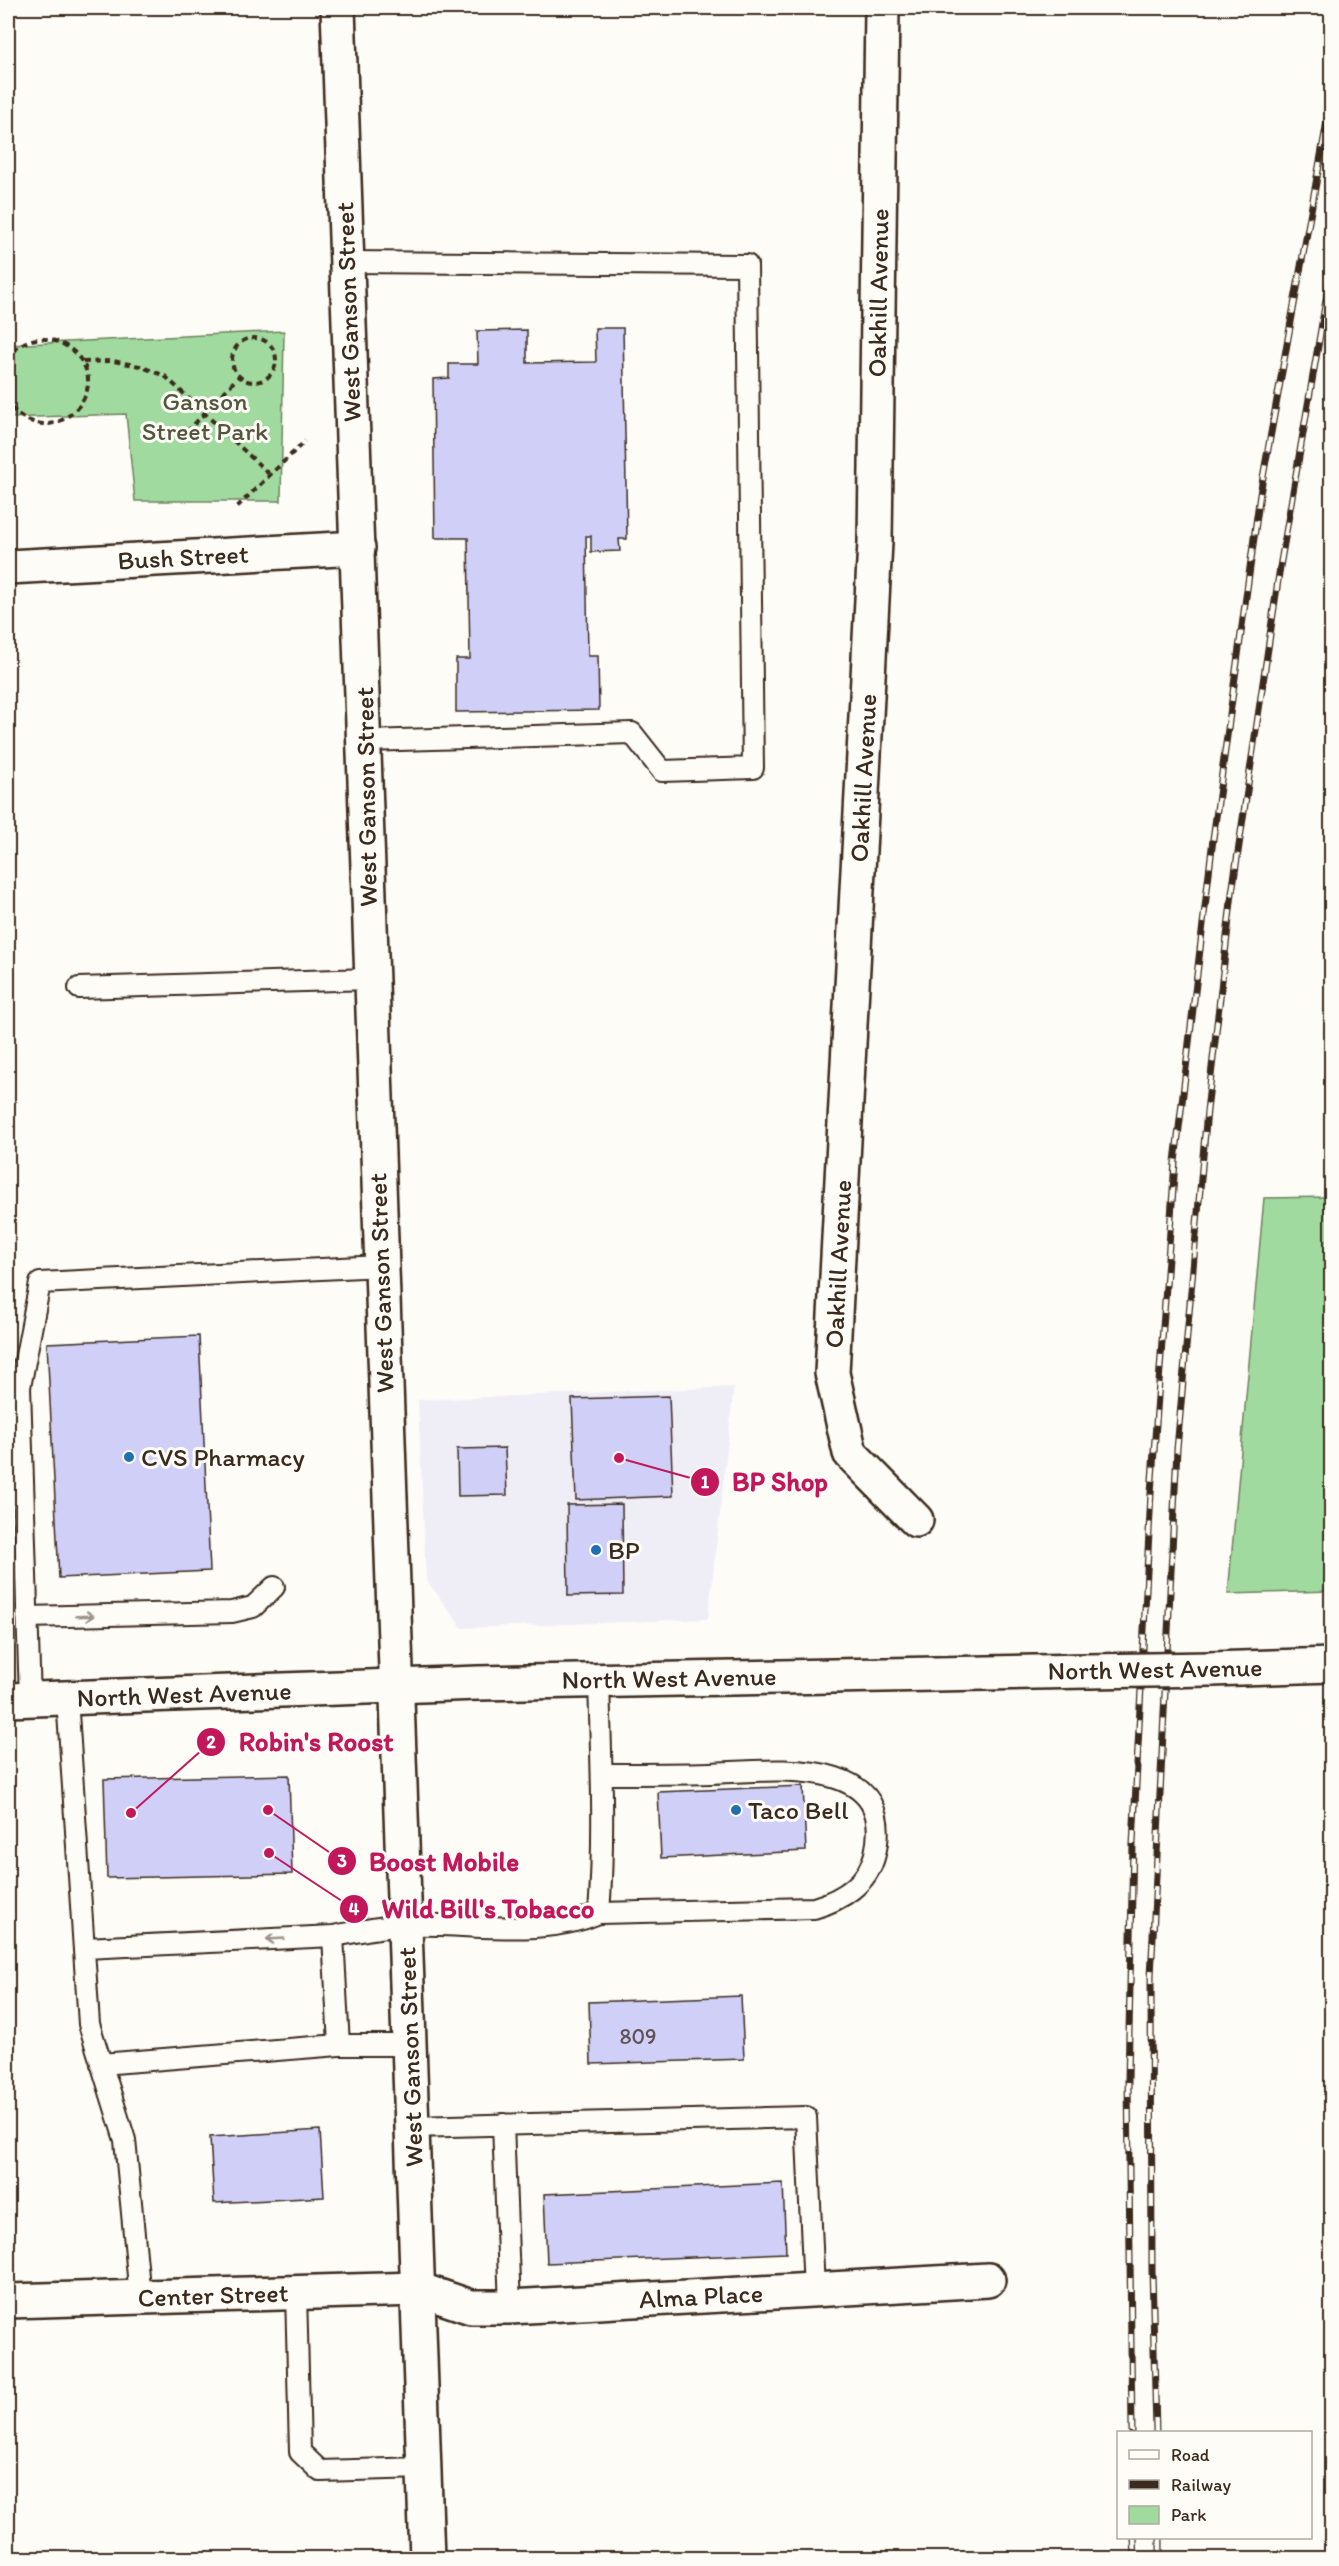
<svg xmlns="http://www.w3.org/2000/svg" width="1339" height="2566" viewBox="0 0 1339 2566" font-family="Itim,sans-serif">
<rect width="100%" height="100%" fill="#fdfcf7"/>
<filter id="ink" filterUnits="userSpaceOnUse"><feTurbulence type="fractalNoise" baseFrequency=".0167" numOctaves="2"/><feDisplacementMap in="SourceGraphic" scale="12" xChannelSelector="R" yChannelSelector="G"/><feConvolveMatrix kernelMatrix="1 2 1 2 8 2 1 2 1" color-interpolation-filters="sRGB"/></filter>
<g filter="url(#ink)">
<path fill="#efeef7" d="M734,1387L708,1619L462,1628L426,1579L418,1400Z"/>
<path fill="#a1da9f" stroke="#6e825e" stroke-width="1.5" d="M284,331L281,501H135L126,414L8,418V345Z
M1331,1197V1591L1228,1594L1264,1198Z"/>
<path fill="#cfcff8" stroke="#3b2a1e" stroke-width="1.5" d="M595,328H623L627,539H619L620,551L591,552V536H586L588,656H598L599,710L456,712V659H470L468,538H435L433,379L449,378V364H478L477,331L527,330V363L596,362Z
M199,1336L210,1571L59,1578L47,1343Z
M669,1396L673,1496L576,1500L572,1399Z
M505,1448L507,1495L458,1496L457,1449Z
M622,1504L623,1595L568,1596L567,1505Z
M289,1775L292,1874L107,1878L104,1779Z
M803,1786L806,1851L661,1858L658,1792Z
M741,1996L744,2059L591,2064L589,2002Z
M320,2130L324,2197L214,2203L210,2137Z
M783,2183L786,2253L547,2263L544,2194Z"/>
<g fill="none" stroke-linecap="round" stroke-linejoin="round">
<defs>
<path id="service" d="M346,262L747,265L753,768L662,771L632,733L366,741
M79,988L370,979
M27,1617L232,1612L253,1607L274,1587
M67,1698L89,2024L125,2140L140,2297
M30,1700L20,1387L40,1283L381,1266
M599,1913L814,1908C841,1900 868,1884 875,1854C898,1753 772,1771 711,1773C675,1774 638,1774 602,1774
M85,1948L333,1936
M409,2045H339L333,1936C357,1932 382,1926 406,1925C469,1922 539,1939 599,1913C605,1836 601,1758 599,1680
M101,2064L339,2045
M503,2124L510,2307
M412,2127L806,2117L814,2290
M296,2292L300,2452L320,2471L423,2468"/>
<path id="minor" d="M882,8L875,542L832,1373L850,1453L916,1520
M8,567L358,548
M8,2301L418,2289L471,2307H510L988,2280"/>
<path id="tertiary" d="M338,8L427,2558"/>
<path id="primary" d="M1211,1669L1332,1665
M8,1700L478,1683L1088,1671"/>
</defs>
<use href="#service" stroke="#3b2a1e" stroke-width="24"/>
<use href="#minor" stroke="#3b2a1e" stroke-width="38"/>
<use href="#tertiary" stroke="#3b2a1e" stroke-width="38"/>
<use href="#primary" stroke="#3b2a1e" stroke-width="38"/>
<path stroke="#3b2a1e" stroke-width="4" stroke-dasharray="6 4.5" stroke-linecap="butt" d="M232 360a22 22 0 1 1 44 0a22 22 0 1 1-44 0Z
M8,360C36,308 116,362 78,407C70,416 59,424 46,424C30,424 15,415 8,402
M83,362L113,361L140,366L165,376L270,475
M187,432L239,376
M237,507L305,441"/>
<use href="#service" stroke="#fdfcf7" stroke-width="20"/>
<use href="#minor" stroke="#fdfcf7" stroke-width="33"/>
<use href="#tertiary" stroke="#fdfcf7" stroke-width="33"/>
<use href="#primary" stroke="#fdfcf7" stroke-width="33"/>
<defs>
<path id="rail" d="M1132,2432L1128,2080L1133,1844L1151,1493L1175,1162L1213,839L1260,494L1332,94
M1156,2432L1152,2269L1151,1977L1177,1449L1207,1111L1232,893L1280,567L1332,265
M1134,2538L1135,2558
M1160,2538V2558"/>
</defs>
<use href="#rail" stroke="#3b2a1e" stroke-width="7"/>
<use href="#rail" stroke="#fdfcf7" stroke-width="4.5" stroke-dasharray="14" stroke-linecap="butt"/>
<defs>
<path id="primary-bridge" d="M1088,1671L1211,1669"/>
</defs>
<use href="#primary-bridge" stroke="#3b2a1e" stroke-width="38" stroke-linecap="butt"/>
<use href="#primary-bridge" stroke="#fdfcf7" stroke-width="33"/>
</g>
<defs><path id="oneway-shaft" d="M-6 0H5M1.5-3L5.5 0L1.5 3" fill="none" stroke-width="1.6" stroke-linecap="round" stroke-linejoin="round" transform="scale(1.5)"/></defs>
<g stroke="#9c938a">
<use href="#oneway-shaft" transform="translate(85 1616) rotate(-2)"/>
<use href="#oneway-shaft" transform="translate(275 1939) rotate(177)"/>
</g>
</g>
<g fill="#1f6fb2" stroke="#fdfcf7" stroke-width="2">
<circle cx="129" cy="1457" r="6"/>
<circle cx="596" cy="1550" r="6"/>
<circle cx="736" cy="1810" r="6"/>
</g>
<g text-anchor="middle" stroke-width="6" stroke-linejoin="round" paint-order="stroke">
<g font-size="22" fill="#605354">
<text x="638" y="2044">809</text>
</g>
<g font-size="26" fill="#3b2a1e" stroke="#fdfcf7">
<text transform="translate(878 293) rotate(-89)" y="9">Oakhill Avenue</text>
<text transform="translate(348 312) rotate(-92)" y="9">West Ganson Street</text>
<text transform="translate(183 557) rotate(-3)" y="9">Bush Street</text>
<text transform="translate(863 778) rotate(-87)" y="9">Oakhill Avenue</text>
<text transform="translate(366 797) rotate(-91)" y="9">West Ganson Street</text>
<text transform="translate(838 1264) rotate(-87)" y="9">Oakhill Avenue</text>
<text transform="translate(381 1283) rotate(-92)" y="9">West Ganson Street</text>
<text transform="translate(1155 1669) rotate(-1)" y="9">North West Avenue</text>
<text transform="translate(669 1678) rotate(-1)" y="9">North West Avenue</text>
<text transform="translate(184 1694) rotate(-2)" y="9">North West Avenue</text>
<text transform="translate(410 2057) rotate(-92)" y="9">West Ganson Street</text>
<text transform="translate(213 2295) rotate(-2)" y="9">Center Street</text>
<text transform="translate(701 2296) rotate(-3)" y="9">Alma Place</text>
</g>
<g font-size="26" fill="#54563e" stroke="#fdfcf7">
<text x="205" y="410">Ganson<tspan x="205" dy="30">Street Park</tspan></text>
</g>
<g font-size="26" fill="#3b2a1e" stroke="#fdfcf7" text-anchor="start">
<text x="141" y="1466">CVS Pharmacy</text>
<text x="608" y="1559">BP</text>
<text x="748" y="1819">Taco Bell</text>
</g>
</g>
<path fill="none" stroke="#c2185b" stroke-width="2" d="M619 1458L705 1482M131 1813L211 1742M268 1810L342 1861M269 1853L354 1909"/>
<g fill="#c2185b" stroke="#fdfcf7" stroke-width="2">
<circle cx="619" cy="1458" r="6"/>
<circle cx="131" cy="1813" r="6"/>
<circle cx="268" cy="1810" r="6"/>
<circle cx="269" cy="1853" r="6"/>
<circle cx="705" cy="1482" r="15"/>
<circle cx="211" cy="1742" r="15"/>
<circle cx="342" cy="1861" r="15"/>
<circle cx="354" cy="1909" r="15"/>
</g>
<g font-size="18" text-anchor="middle" font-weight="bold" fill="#fff">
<text x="705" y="1488">1</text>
<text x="211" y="1748">2</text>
<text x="342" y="1867">3</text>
<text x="354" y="1915">4</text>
</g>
<g font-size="27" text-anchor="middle" font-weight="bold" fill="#c2185b" stroke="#fdfcf7" stroke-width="6" stroke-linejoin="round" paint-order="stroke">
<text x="780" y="1491">BP Shop</text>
<text x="316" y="1751">Robin's Roost</text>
<text x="444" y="1871">Boost Mobile</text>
<text x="488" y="1918">Wild Bill's Tobacco</text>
</g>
<rect width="1339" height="2566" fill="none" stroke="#fdfcf7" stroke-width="30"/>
<rect x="15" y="15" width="1309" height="2536" fill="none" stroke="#3b2a1e" stroke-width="2" filter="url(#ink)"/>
<rect x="1117" y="2431" width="195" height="108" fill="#fdfcf7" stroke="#afa8a0" stroke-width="1.5"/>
<rect x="1129" y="2450" width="30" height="9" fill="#fdfcf7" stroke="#afa8a0" stroke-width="1.5"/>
<text x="1171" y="2461" font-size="18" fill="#3b2a1e">Road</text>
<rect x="1129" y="2480" width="30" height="9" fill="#3b2a1e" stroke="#afa8a0" stroke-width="1.5"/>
<text x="1171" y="2491" font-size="18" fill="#3b2a1e">Railway</text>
<rect x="1129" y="2506" width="30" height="18" fill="#a1da9f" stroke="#afa8a0" stroke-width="1.5"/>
<text x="1171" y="2521" font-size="18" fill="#3b2a1e">Park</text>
</svg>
